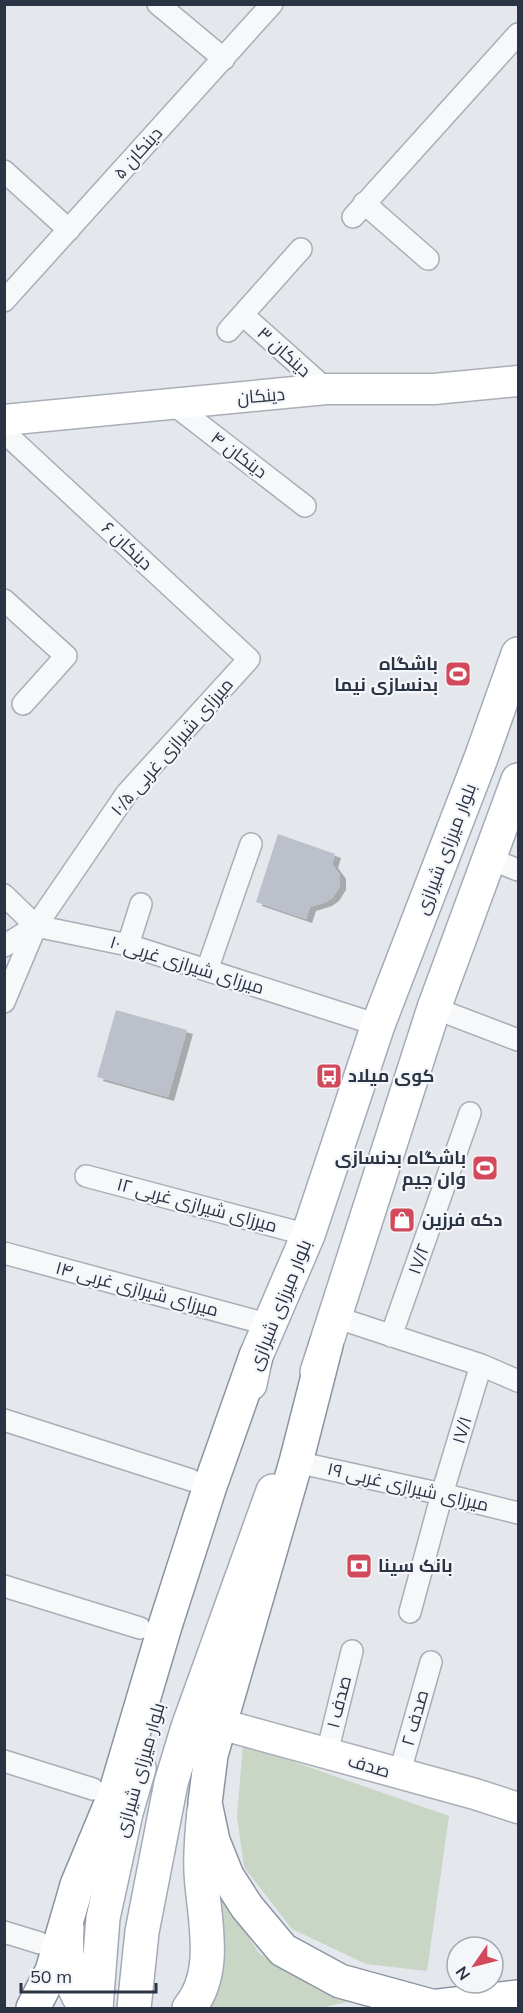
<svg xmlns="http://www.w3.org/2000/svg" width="523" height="2013" viewBox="0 0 523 2013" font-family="Mulish,Cairo,sans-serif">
<defs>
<filter id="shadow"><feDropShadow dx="6" dy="4" stdDeviation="0" flood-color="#0004"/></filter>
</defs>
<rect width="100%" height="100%" fill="#e4e7ec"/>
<path fill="#c9d6c5" d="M243,1744L449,1816L427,1971L366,1964L292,1929L244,1867L237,1817Z
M216,1889L260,1954L318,1990L351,2001L321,2008H206Z"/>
<path fill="#bbc0ca" filter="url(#shadow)" d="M278,834L335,854L332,864L340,875V886L333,897L326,902L310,907L306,919L256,902Z
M116,1010L187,1030L168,1097L97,1077Z"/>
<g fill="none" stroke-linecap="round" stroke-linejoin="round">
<defs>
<path id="street" d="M158,4L224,59
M4,171L69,230
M364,203L428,259
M353,217L518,34
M4,301L272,4
M243,315L326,389
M228,331L301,249
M173,404L305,506
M4,432L249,659L127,793L36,926L4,1002
M4,600L66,656L23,704
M488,858L518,870
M4,895L36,926L128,945L378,1025
M128,945L141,904
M4,946L36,926
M207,970L251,844
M434,1008L518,1040
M86,1176L308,1235
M4,1253L270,1325
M335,1317L481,1365L518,1381
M391,1336L470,1113
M4,1420L191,1480
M296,1462L442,1494L518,1513
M4,1586L140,1628
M410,1612L442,1494L481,1365
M327,1753L352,1651
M4,1761L93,1789
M399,1775L431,1662
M4,1932L40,1943"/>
<path id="secondary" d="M4,420L326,389H434L518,381
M220,1724L475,1794L518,1808"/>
<path id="primary" d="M317,1372L434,1008L518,780
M250,1384L256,1356L308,1235L378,1025L481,758L518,654
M67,1927C65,1957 68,1984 86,2008
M96,2008L103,1918L126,1813L139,1768
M134,2008L142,1932L171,1783L188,1727L273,1491
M189,2008C220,1971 203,1915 201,1872C200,1851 202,1831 204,1811"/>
<path id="highway" d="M326,1345L296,1462L211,1755L205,1803L213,1841L227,1876L247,1907L283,1950L340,1981L431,2006
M33,2008L52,1971L77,1885L115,1794L165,1626L210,1486L256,1356
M421,2008L518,1997"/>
</defs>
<use href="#street" stroke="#a9aeb7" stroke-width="24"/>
<use href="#secondary" stroke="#a9aeb7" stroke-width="33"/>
<use href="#primary" stroke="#a3abb8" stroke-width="36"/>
<use href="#highway" stroke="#8b94a3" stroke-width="36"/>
<use href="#street" stroke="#f7f8fa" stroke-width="21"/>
<use href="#secondary" stroke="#fff" stroke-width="30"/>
<use href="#primary" stroke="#fff" stroke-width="33"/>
<use href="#highway" stroke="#fff" stroke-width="33"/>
</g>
<defs>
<symbol id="stadium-square" viewBox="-11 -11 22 22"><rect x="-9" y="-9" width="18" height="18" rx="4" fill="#d1495b" stroke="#f4f6f9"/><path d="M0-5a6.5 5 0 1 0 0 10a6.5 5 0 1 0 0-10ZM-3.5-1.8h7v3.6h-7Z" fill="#fff"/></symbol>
<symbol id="bus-square" viewBox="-11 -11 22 22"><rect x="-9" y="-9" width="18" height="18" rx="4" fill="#d1495b" stroke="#f4f6f9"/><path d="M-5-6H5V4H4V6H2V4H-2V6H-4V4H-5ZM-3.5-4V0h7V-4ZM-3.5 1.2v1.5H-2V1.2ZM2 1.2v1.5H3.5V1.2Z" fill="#fff"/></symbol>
<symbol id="shop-square" viewBox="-11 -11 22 22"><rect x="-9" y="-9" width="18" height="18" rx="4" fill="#d1495b" stroke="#f4f6f9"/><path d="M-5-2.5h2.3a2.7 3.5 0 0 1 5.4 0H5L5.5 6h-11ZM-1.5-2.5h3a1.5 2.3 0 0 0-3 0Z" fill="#fff"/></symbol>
<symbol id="bank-square" viewBox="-11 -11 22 22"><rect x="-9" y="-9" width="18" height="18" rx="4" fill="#d1495b" stroke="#f4f6f9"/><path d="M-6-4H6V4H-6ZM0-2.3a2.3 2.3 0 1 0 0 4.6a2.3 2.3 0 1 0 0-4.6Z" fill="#fff"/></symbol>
</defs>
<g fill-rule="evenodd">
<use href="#stadium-square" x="443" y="659" width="30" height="30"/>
<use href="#bus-square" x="314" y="1061" width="30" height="30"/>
<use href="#stadium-square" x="470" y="1153" width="30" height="30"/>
<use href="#shop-square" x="387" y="1205" width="30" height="30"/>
<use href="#bank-square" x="344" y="1551" width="30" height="30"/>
</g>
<g text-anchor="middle" stroke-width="4.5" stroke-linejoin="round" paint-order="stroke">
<g font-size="18" fill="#2b3445" stroke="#f4f6f9">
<text transform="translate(138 153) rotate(-48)" y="6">۵ دینکان</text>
<text transform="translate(284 352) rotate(42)" y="6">۳ دینکان</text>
<text transform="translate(261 396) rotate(-5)" y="6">دینکان</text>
<text transform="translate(239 455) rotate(37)" y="6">دینکان ۴</text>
<text transform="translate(127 546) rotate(43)" y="6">دینکان ۶</text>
<text transform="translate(172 747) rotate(-49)" y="6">۱۰/۵ میرزای شیرازی غربی</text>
<text transform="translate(446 849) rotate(-69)" y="6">بلوار میرزای شیرازی</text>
<text transform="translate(187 965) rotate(17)" y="6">۱۰ میرزای شیرازی غربی</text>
<text transform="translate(197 1205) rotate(15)" y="6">۱۲ میرزای شیرازی غربی</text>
<text transform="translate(419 1259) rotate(-70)" y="6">۱۷/۲</text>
<text transform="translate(137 1289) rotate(15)" y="6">۱۴ میرزای شیرازی غربی</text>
<text transform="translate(280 1305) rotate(-68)" y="6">بلوار میرزای شیرازی</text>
<text transform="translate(462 1430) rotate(-73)" y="6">۱۷/۱</text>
<text transform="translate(408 1487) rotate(13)" y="6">۱۹ میرزای شیرازی غربی</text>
<text transform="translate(339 1702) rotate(-76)" y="6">۱ صدف</text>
<text transform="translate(415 1718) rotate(-74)" y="6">۲ صدف</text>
<text transform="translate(369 1766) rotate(16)" y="6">صدف</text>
<text transform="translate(140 1770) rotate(-74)" y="6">بلوار میرزای شیرازی</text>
</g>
<g font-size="18" font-weight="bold" fill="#2b3445" stroke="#f4f6f9" text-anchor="start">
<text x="438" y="670" text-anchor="end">باشگاه<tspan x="438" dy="21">بدنسازی نیما</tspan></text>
<text x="348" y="1082">کوی میلاد</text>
<text x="466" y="1164" text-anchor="end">باشگاه بدنسازی<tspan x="466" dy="21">وان جیم</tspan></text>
<text x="422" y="1226">دکه فرزین</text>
<text x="378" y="1572">بانک سینا</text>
</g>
</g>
<rect width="523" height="2013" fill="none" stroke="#2b3445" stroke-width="12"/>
<g transform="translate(475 1965) rotate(235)"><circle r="28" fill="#f4f6f9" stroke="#a4a8b1" stroke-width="1.5"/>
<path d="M0-4.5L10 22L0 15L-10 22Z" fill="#d1495b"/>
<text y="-9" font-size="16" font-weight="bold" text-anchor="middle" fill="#2b3445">N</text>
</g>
<path d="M21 1983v9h135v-9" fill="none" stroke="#2b3445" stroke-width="3"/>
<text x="30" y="1983" font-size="18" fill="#2b3445" stroke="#f4f6f9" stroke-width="4.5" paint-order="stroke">50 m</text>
</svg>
